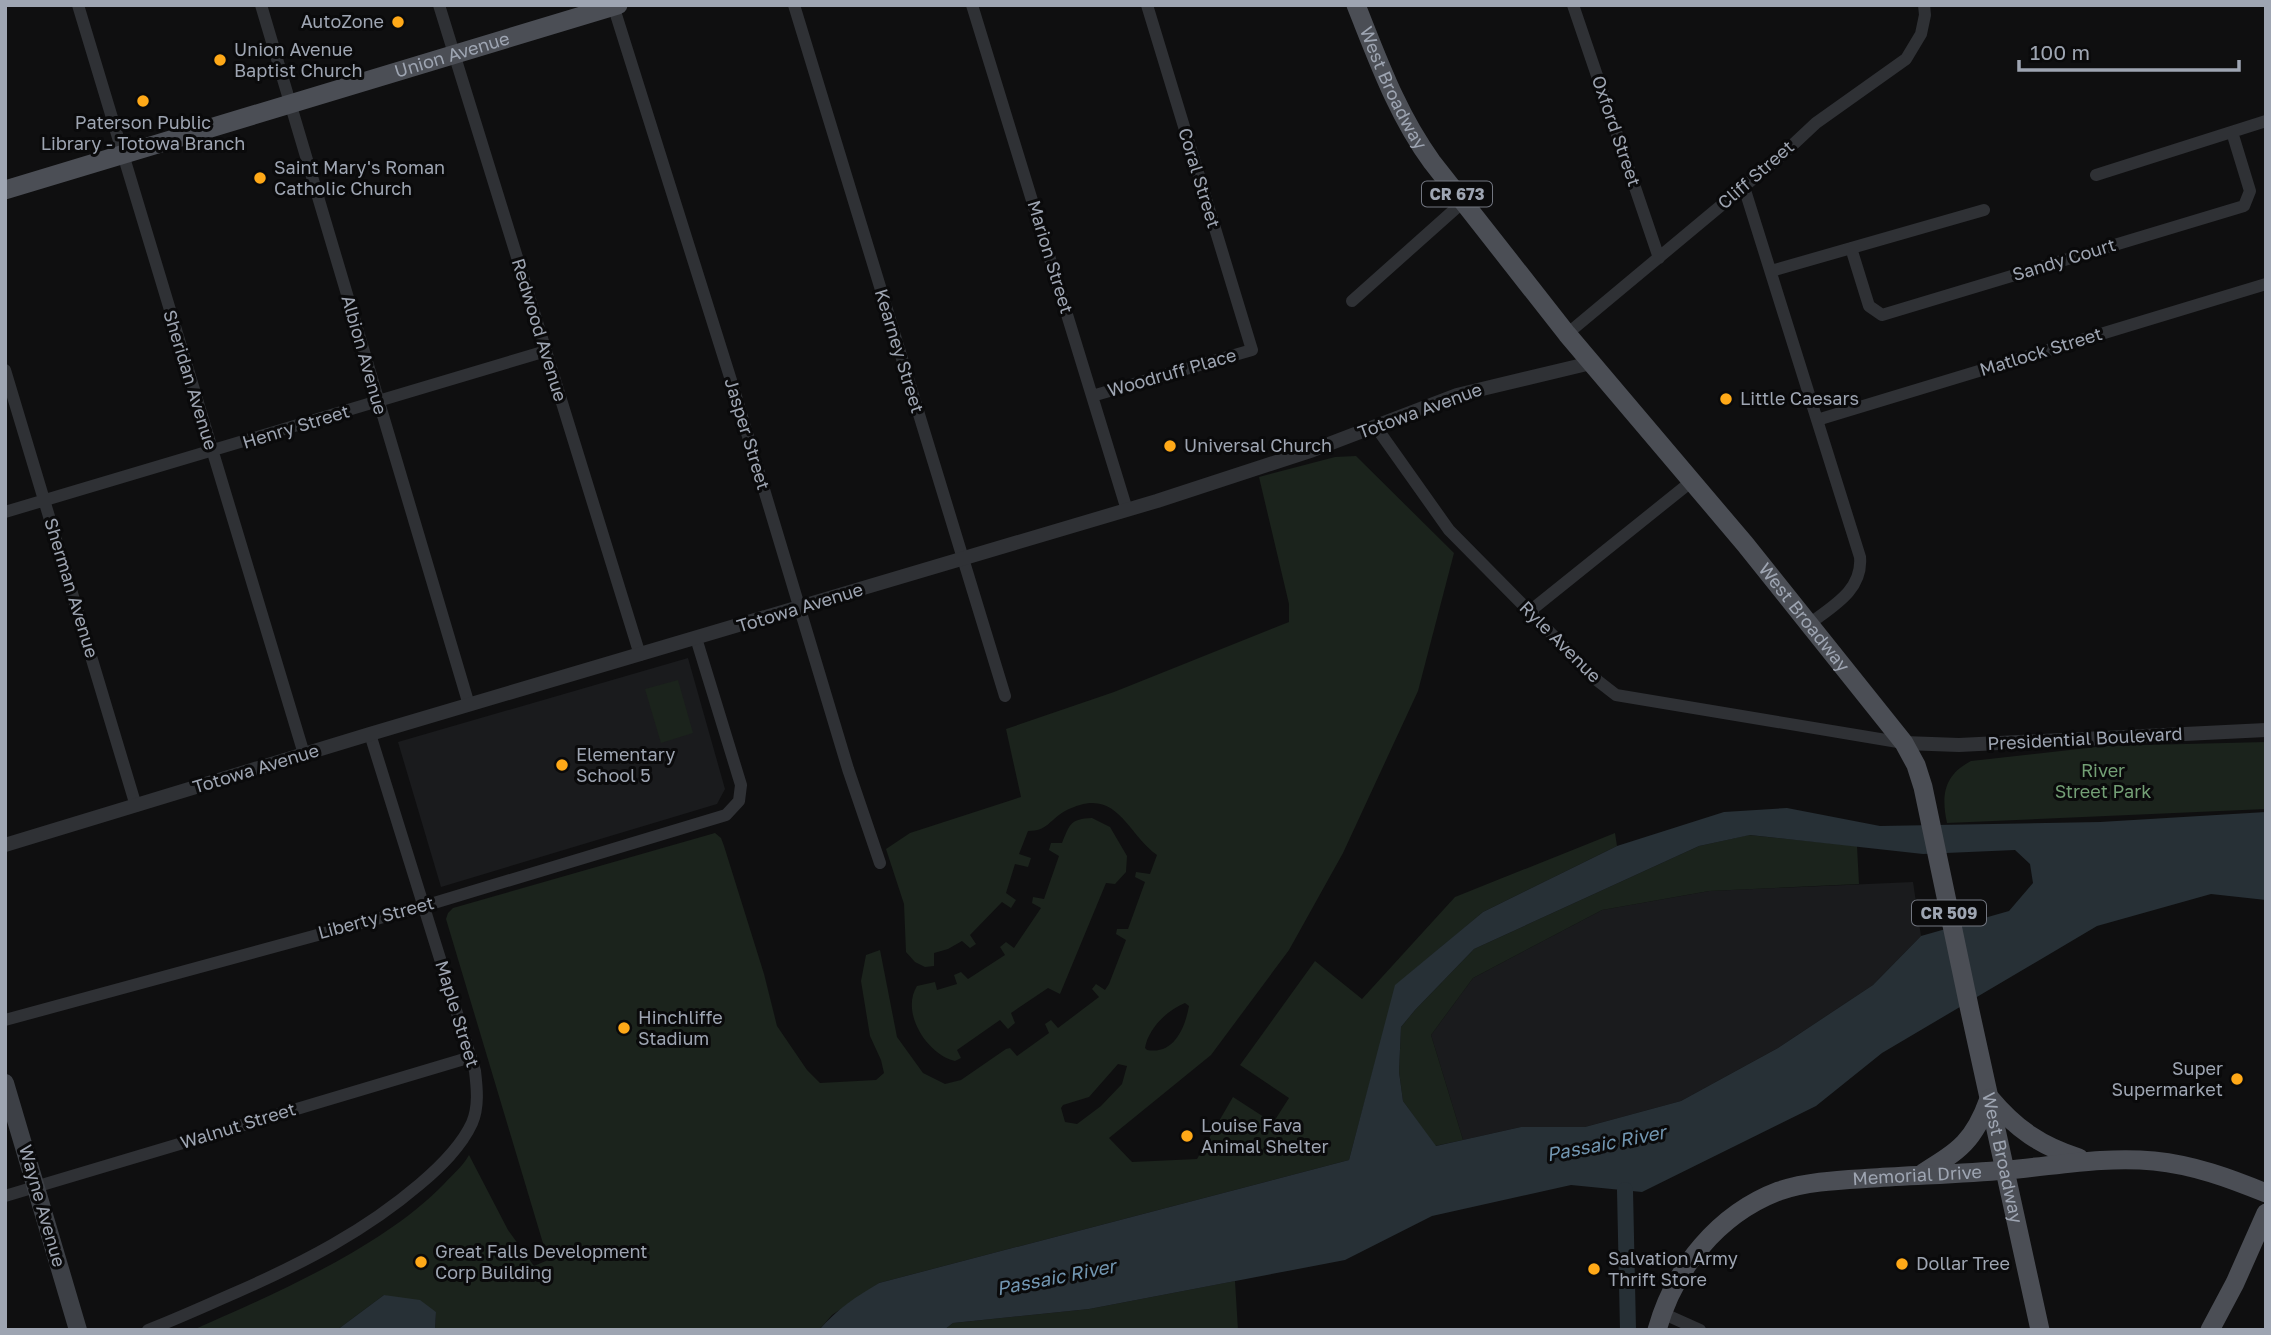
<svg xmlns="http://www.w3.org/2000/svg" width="2271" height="1335" viewBox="0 0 2271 1335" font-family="'Golos Text',sans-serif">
<rect width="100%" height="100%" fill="#0f0f10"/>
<path fill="#1a1b1d" d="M688,658L725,789L717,804L441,887L398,742Z
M1913,882L1921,936L1873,985L1778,1048L1681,1101L1585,1127H1521L1463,1140L1431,1035L1473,978L1602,910L1709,891Z"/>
<path fill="#1b231c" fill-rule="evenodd" d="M1356,456L1454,553L1418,691L1343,853L1289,950L1211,1055L1109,1138L1132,1162L1197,1159L1233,1097L1273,1123L1289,1098L1240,1065L1315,961L1362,999L1455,897L1615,833L1617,846L1483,912L1396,985L1349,1160L879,1283L832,1315L819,1330H435L436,1312L384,1295L337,1330H193C274,1294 382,1248 444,1184C452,1175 463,1166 469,1155L508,1230L534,1266L548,1260L446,919L448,913L453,908L715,833L721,838L724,846L764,974L777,1026L807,1070L820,1083L876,1080L884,1073L881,1060L870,1036L861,981L866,955L880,950L897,1037L923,1073L945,1084L961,1080L1006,1049L1010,1048L1017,1056L1049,1033L1045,1024L1051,1020L1058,1028L1099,997L1092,989L1096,984L1105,990L1109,984L1126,940L1116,934L1117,929H1128L1145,882L1135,877L1136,872L1150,874L1157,855C1125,832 1117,784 1065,811C1049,820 1048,831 1028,831L1019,854L1031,858L1028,867L1015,864L1006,893L1016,900L1011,908L1002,902L970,935L976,944L970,948L962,941L948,949L934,953V966L925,967L915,962L906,952L904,904L886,849L910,833L1021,797L1006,729L1114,692L1289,622V604L1259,477L1335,457ZM1185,1003L1189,1006C1185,1028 1174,1055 1147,1050L1145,1048C1148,1029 1167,1010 1185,1003ZM1118,1064L1127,1066L1122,1084L1101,1106L1077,1124L1065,1122L1061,1108L1063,1105L1089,1097Z
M678,680L693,733L661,743L645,689Z
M2266,742V809L1947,823C1941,795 1944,775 1971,761L2105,746Z
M1092,818L1110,827L1127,856L1126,872L1115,884L1106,883L1060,994L1048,988L1011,1013L1015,1023L1008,1029L1000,1020L957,1050L961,1058L955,1061C928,1055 900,1013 917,986L935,982L937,990L957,984L954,975L961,972L968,979L1005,955L1000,947L1006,942L1014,948L1041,908L1032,903L1033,897L1044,899L1059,856L1049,850L1051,843H1062C1070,824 1070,819 1092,818Z
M1749,835L1857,846L1859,884L1709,891L1602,910L1473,978L1431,1035L1463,1140L1435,1146L1403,1101L1399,1072L1401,1027L1415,1010L1474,949L1699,846Z
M1235,1281L1238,1330H944L953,1323L1089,1309Z"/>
<path fill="#273036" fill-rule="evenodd" d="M1787,808L1880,826L2100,822L2266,812V900L2211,894L2097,926L1882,1053L1816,1106L1642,1192L1571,1185L1432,1216L1345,1260L1089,1309L953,1323L944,1330H819C837,1309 857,1296 879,1283L1349,1160L1395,985L1483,912L1617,846L1724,812ZM1750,835L1923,854L2015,850L2030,864L2033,883L2009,911L1921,936L1873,985L1778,1048L1681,1101L1585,1127H1521L1436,1146L1403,1101L1399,1072L1401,1027L1415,1010L1474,949L1699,846Z
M384,1295L420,1300L436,1312L435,1330H337Z"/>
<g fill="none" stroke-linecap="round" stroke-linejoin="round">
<path stroke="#273036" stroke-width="16" d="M1625,1190L1628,1330"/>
<path stroke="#2f3135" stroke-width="12" d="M78,5L304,754
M261,5L469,705
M439,5L640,655
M613,5L735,393L848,769L880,863
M794,5L1005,696
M972,5L1127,510
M1573,5L1659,258
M2096,175L2266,121
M1744,187L1860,557C1863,590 1833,606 1809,624
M1851,248L1869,306L1882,315L2244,206L2250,191L2232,132
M1771,271L1984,210
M1352,301L1463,202
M1567,334L1784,153L1816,123L1906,59L1921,34L1925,15L1924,5
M5,370L136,806
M1092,396L1252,350L1147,5
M1817,420L2266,284
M1376,427L1449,530L1598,681L1616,695L1904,743
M5,512L546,351
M1530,611L1692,481
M5,1020L424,906L726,815L739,801L741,785L696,638
M5,1196L471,1057
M1662,1313L1700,1330
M148,1330C179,1318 207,1305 237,1292C303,1263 365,1231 420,1184C440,1167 461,1147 472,1123C479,1107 477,1088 475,1071L370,734"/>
<path stroke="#2f3135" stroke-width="14" d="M1904,743L1959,745L2266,730
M5,845L370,734L1157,501L1313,450L1457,395L1591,363"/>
<path stroke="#3d4046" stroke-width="18" d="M5,1083L78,1330"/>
<g stroke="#4b4e55" stroke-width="19">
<path id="s1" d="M1356,5C1378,60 1397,114 1432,162L1567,334L1745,544L1904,743L1916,765L1923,787L1970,1011L2040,1330"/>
<path id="s2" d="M5,190L618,5"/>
<path d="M1990,1098C2016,1129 2041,1146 2079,1158"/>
<path d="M1923,1173C1960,1150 1974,1141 1989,1099"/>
<path id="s3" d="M1657,1330C1674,1269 1718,1214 1779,1191C1808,1181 1842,1180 1873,1178C1917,1175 1962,1174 2006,1170C2055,1166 2104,1156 2154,1161C2194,1165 2229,1178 2266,1193"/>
<path d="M2210,1330L2235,1283L2266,1213"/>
</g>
</g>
<g fill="#ffa918" stroke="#0a0a0b" stroke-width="2.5">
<circle cx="398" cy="22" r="7"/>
<circle cx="220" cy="60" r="7"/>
<circle cx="143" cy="101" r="7"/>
<circle cx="260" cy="178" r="7"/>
<circle cx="1726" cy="399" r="7"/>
<circle cx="1170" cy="446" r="7"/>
<circle cx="562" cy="765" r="7"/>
<circle cx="624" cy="1028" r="7"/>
<circle cx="2237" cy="1079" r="7"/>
<circle cx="1187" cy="1136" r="7"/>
<circle cx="421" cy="1262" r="7"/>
<circle cx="1902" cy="1264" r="7"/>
<circle cx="1594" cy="1269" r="7"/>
</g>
<g text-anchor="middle" stroke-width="6" stroke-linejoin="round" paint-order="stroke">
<g fill="#0a0a0b" stroke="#727680" stroke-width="2">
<rect x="1422" y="181.5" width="70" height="25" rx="5"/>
<rect x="1912" y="900.5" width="74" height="25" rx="5"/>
</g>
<g font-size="16" font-weight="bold" fill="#9ea5b2">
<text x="1457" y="200">CR 673</text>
<text x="1949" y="919">CR 509</text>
</g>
<g font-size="18" fill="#9ea5b2" stroke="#0a0a0b" text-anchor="start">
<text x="384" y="28" text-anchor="end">AutoZone</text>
<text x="234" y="56">Union Avenue<tspan x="234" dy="21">Baptist Church</tspan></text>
<text x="143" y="129" text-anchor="middle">Paterson Public<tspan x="143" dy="21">Library - Totowa Branch</tspan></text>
<text x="274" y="174">Saint Mary's Roman<tspan x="274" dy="21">Catholic Church</tspan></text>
<text x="1740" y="405">Little Caesars</text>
<text x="1184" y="452">Universal Church</text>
<text x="576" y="761">Elementary<tspan x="576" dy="21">School 5</tspan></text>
<text x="638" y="1024">Hinchliffe<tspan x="638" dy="21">Stadium</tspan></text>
<text x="2223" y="1075" text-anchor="end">Super<tspan x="2223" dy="21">Supermarket</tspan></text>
<text x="1201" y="1132">Louise Fava<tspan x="1201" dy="21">Animal Shelter</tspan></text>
<text x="435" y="1258">Great Falls Development<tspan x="435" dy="21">Corp Building</tspan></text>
<text x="1608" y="1265">Salvation Army<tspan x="1608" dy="21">Thrift Store</tspan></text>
<text x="1916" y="1270">Dollar Tree</text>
</g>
<g font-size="18" fill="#9ea5b2" stroke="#0a0a0b">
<text dy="6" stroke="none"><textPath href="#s2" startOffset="467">Union Avenue</textPath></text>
<text dy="6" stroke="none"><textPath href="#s1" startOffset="91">West Broadway</textPath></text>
<text transform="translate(1616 131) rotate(71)" y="6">Oxford Street</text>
<text transform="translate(1756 175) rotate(-41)" y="6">Cliff Street</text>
<text transform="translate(1199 178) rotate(73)" y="6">Coral Street</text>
<text transform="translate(1050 257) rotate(73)" y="6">Marion Street</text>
<text transform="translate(2064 260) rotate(-17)" y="6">Sandy Court</text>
<text transform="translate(539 330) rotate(73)" y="6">Redwood Avenue</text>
<text transform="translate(899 351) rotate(73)" y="6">Kearney Street</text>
<text transform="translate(2041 352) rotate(-17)" y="6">Matlock Street</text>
<text transform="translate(364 355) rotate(74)" y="6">Albion Avenue</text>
<text transform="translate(1172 373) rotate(-16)" y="6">Woodruff Place</text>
<text transform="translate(190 380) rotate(73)" y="6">Sheridan Avenue</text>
<text transform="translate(1420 411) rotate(-20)" y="6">Totowa Avenue</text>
<text transform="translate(296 427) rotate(-17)" y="6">Henry Street</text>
<text transform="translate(747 434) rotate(73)" y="6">Jasper Street</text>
<text transform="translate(71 588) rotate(73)" y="6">Sherman Avenue</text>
<text transform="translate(800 608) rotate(-17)" y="6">Totowa Avenue</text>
<text dy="6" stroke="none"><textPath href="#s1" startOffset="763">West Broadway</textPath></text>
<text transform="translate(1560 642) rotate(45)" y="6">Ryle Avenue</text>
<text transform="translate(2085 739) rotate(-3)" y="6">Presidential Boulevard</text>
<text transform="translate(256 769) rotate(-17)" y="6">Totowa Avenue</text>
<text transform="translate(376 918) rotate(-15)" y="6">Liberty Street</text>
<text transform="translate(457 1014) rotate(73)" y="6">Maple Street</text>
<text transform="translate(238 1126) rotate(-17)" y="6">Walnut Street</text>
<text dy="6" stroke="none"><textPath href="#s1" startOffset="1351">West Broadway</textPath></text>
<text dy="6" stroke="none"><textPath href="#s3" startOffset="331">Memorial Drive</textPath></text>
<text transform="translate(42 1206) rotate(74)" y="6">Wayne Avenue</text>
</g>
<g font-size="18" fill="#739f75" stroke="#0a0a0b">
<text x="2103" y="777">River<tspan x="2103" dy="21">Street Park</tspan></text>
</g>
<g font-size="19" font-style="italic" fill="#7296b1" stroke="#0a0a0b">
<text transform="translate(1606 1143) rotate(-11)" y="7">Passaic River</text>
<text transform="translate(1056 1277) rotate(-11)" y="7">Passaic River</text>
</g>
</g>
<rect width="2271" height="1335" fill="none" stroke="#9ea5b2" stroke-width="14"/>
<path d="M2019 60v10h220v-10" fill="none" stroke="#9ea5b2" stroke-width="3.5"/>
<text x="2030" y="60" font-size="21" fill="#9ea5b2" stroke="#0a0a0b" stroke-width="5" paint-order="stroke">100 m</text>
</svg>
